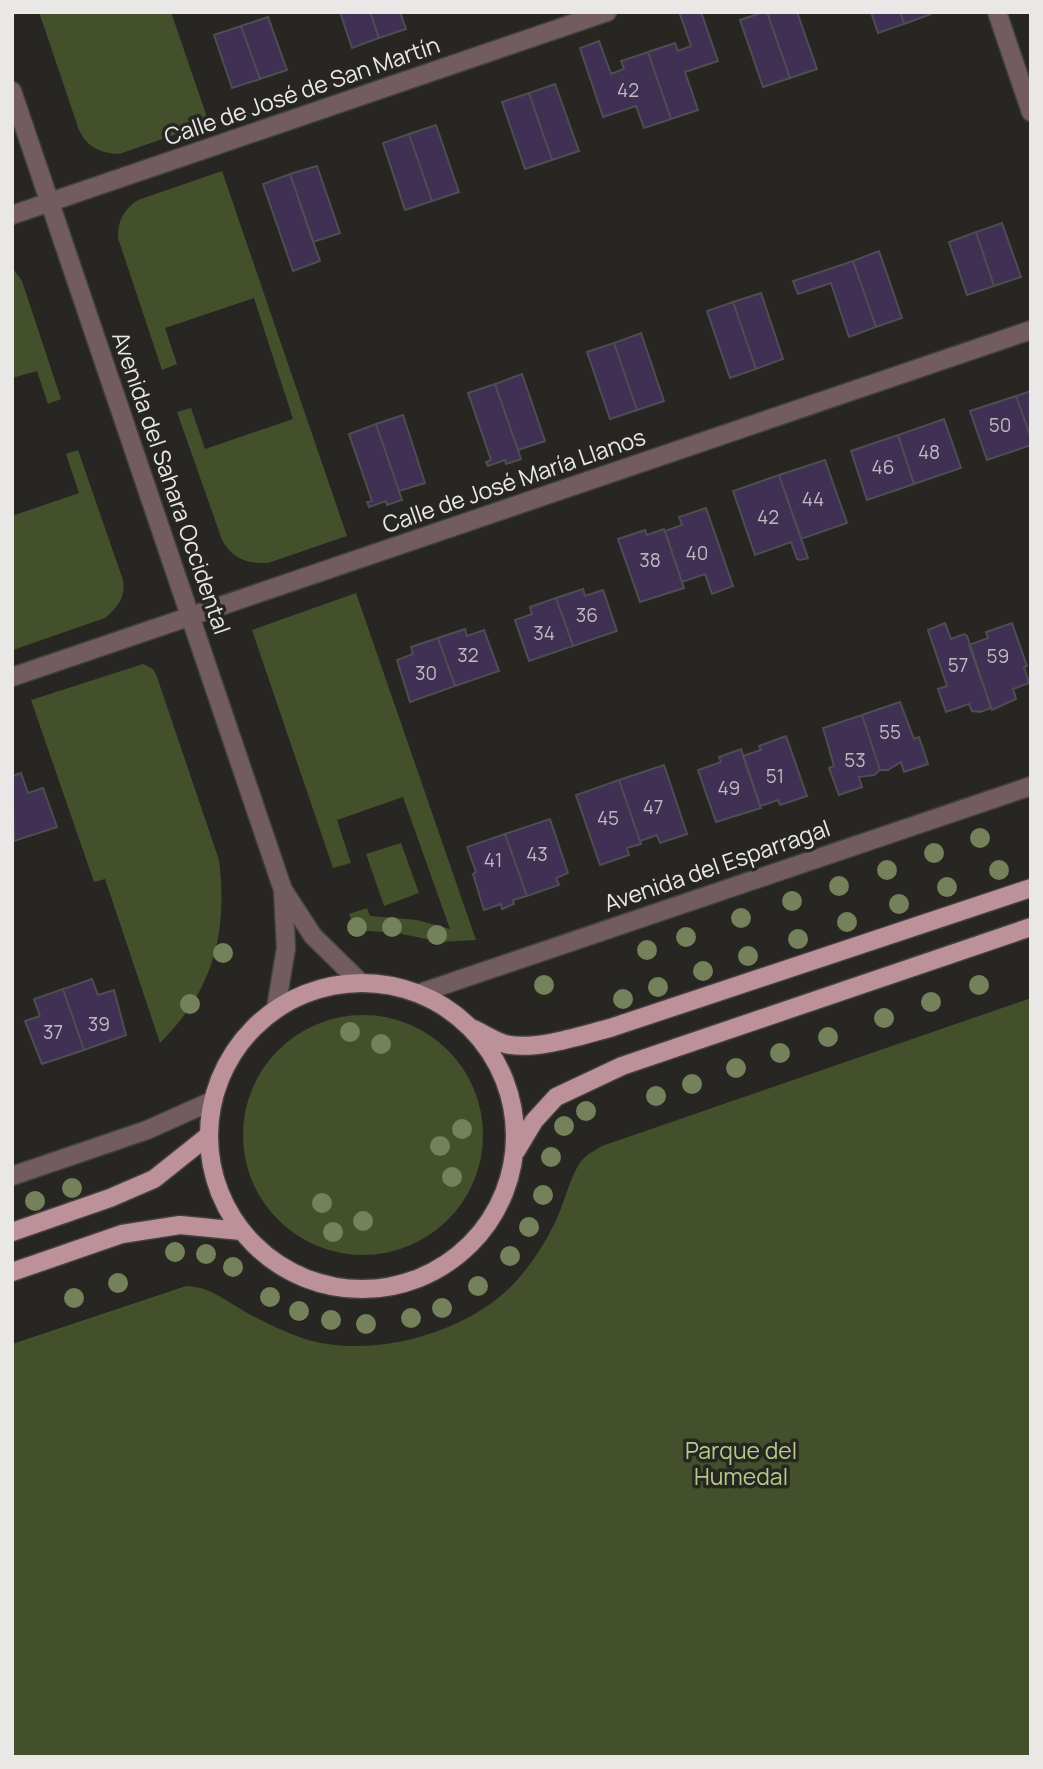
<svg xmlns="http://www.w3.org/2000/svg" width="1043" height="1769" viewBox="0 0 1043 1769" font-family="Manrope,sans-serif">
<rect width="100%" height="100%" fill="#272623"/>
<path fill="#43502b" d="M39,12H171L209,123L119,154C100,153 87,147 79,130Z
M222,171L347,536L268,563C247,564 233,559 222,540L177,412L191,408L205,449L293,419L254,298L165,328L177,364L162,370L118,238C118,221 123,210 138,200Z
M12,267L22,281L61,399L48,404L37,371L12,378Z
M78,450L123,580C126,597 118,607 105,618L13,650L12,516L79,493L66,454Z
M356,593L476,940L441,942L397,933L355,930L349,914L367,908L370,916L417,920L450,929L403,797L337,820L351,863L333,868L252,630Z
M143,664L153,669L156,674L219,860C228,934 213,990 160,1043L105,879L94,882L31,700Z
M401,843L419,893L384,906L366,854Z
M1031,998V1757H12V1344L186,1286C207,1287 217,1295 234,1305C255,1318 279,1330 302,1338C370,1361 472,1333 518,1279C534,1261 548,1238 558,1216C565,1200 572,1170 584,1158C589,1153 596,1150 602,1146Z
M243 1135a120 120 0 1 1 240 0a120 120 0 1 1-240 0Z"/>
<path fill="#403054" stroke="#4e4d51" stroke-width="2" d="M340,12H370L379,38L352,48Z
M370,12H400L406,29L379,38Z
M685,12H701L718,61L685,72L698,110L671,119L648,52L675,43L678,51L691,46L680,14Z
M764,12H767L790,78L763,87L740,20Z
M767,12H797L817,69L790,78Z
M871,12H900L904,24L878,33Z
M900,12H931V14L904,24Z
M268,17L287,70L260,79L241,26Z
M241,26L260,79L232,88L214,35Z
M599,41L611,74L624,69L621,61L648,52L671,119L644,128L636,106L603,117L580,48Z
M555,84L579,151L552,160L529,93Z
M529,93L552,160L525,169L502,102Z
M436,125L459,192L432,201L409,134Z
M409,134L432,201L405,210L383,143Z
M317,166L340,233L313,242L290,174Z
M290,174L320,261L293,271L263,184Z
M1002,223L1021,277L994,286L976,232Z
M976,232L994,286L967,295L949,242Z
M879,251L902,318L876,327L853,261Z
M853,261L876,327L849,337L831,283L798,294L793,281Z
M761,293L783,359L756,369L733,302Z
M733,302L756,369L730,378L707,311Z
M641,333L664,401L637,410L614,343Z
M614,343L637,410L610,419L587,352Z
M522,374L545,441L518,450L495,384Z
M495,384L521,459L506,464L505,460L488,466L486,462L491,460L468,393Z
M1031,391V438L1016,396Z
M1016,396L1031,438V445L987,460L970,411Z
M403,415L425,483L399,491L376,424Z
M944,419L961,468L914,484L898,435Z
M376,424L402,500L387,505L386,501L369,507L367,502L372,501L349,434Z
M898,435L914,484L867,500L851,451Z
M825,460L847,523L801,539L779,475Z
M779,475L808,558L800,560L797,559L791,542L755,555L733,491Z
M706,508L733,586L712,594L705,574L682,582L665,531L682,525L679,517Z
M664,529L684,588L640,602L618,539L645,530L647,535Z
M583,589L585,596L603,590L617,631L573,646L556,598Z
M556,598L573,646L529,661L515,620L532,614L530,607Z
M945,623L951,639L964,634L967,636L991,708L980,712L972,711L969,704L946,712L938,689L947,686L928,630Z
M1012,623L1027,666L1024,667L1029,683L1013,689L1016,699L992,710L969,645L988,638L986,632Z
M465,629L467,636L484,630L499,671L455,686L438,638Z
M438,638L455,686L410,702L397,660L413,654L411,647Z
M900,702L914,739L919,737L928,764L904,772L901,762L888,770H880L862,715Z
M862,715L880,770L874,775L859,777L862,787L839,795L829,768L834,766L823,728Z
M786,736L807,796L780,805L778,800L760,806L743,756L761,750L759,746Z
M741,749L761,808L716,822L698,770L721,762L719,757Z
M664,765L687,834L660,843L657,835L640,841L619,780Z
M21,773L28,793L43,788L57,827L14,841L12,776Z
M619,780L641,844L627,848L629,855L600,865L576,795Z
M550,819L568,873L556,878L559,885L527,896L505,834Z
M505,834L527,896L513,900L514,904L502,909L501,904L484,910L473,874L476,872L467,847Z
M92,979L98,995L114,990L126,1035L84,1050L63,989Z
M63,989L84,1050L42,1064L25,1021L40,1016L34,999Z"/>
<g fill="none" stroke-linecap="round" stroke-linejoin="round">
<defs>
<path id="minor" d="M997,12L1031,112
M12,91L283,890L313,936L359,981
M12,215L607,12
M12,677L1031,330
M420,993L1031,786
M276,1008L286,948L283,890
M12,1176L147,1130L212,1101"/>
<path id="major" d="M209 1136a153 153 0 1 1 306 0a153 153 0 1 1-306 0Z
M474,1029C484,1034 495,1041 505,1044C535,1051 579,1036 610,1028L1031,888
M516,1151L534,1121L556,1097L622,1066L1031,927
M12,1232L110,1198L154,1179L208,1136
M12,1272L122,1234L180,1225L241,1231"/>
</defs>
<use href="#minor" stroke="#42413e" stroke-width="21"/>
<use href="#major" stroke="#42413e" stroke-width="21"/>
<use href="#minor" stroke="#725c60" stroke-width="18"/>
<use href="#major" stroke="#bd919a" stroke-width="18"/>
</g>
<g fill="#74815a">
<circle cx="980" cy="838" r="10"/>
<circle cx="934" cy="853" r="10"/>
<circle cx="887" cy="870" r="10"/>
<circle cx="999" cy="870" r="10"/>
<circle cx="839" cy="886" r="10"/>
<circle cx="947" cy="887" r="10"/>
<circle cx="792" cy="901" r="10"/>
<circle cx="899" cy="904" r="10"/>
<circle cx="741" cy="918" r="10"/>
<circle cx="847" cy="922" r="10"/>
<circle cx="357" cy="927" r="10"/>
<circle cx="392" cy="927" r="10"/>
<circle cx="437" cy="935" r="10"/>
<circle cx="686" cy="937" r="10"/>
<circle cx="798" cy="939" r="10"/>
<circle cx="647" cy="950" r="10"/>
<circle cx="223" cy="953" r="10"/>
<circle cx="748" cy="956" r="10"/>
<circle cx="703" cy="971" r="10"/>
<circle cx="544" cy="985" r="10"/>
<circle cx="979" cy="985" r="10"/>
<circle cx="658" cy="987" r="10"/>
<circle cx="623" cy="999" r="10"/>
<circle cx="931" cy="1002" r="10"/>
<circle cx="190" cy="1004" r="10"/>
<circle cx="884" cy="1018" r="10"/>
<circle cx="350" cy="1032" r="10"/>
<circle cx="828" cy="1037" r="10"/>
<circle cx="381" cy="1044" r="10"/>
<circle cx="780" cy="1053" r="10"/>
<circle cx="736" cy="1068" r="10"/>
<circle cx="692" cy="1084" r="10"/>
<circle cx="656" cy="1096" r="10"/>
<circle cx="586" cy="1111" r="10"/>
<circle cx="564" cy="1126" r="10"/>
<circle cx="462" cy="1129" r="10"/>
<circle cx="440" cy="1146" r="10"/>
<circle cx="551" cy="1157" r="10"/>
<circle cx="452" cy="1177" r="10"/>
<circle cx="72" cy="1188" r="10"/>
<circle cx="543" cy="1195" r="10"/>
<circle cx="35" cy="1201" r="10"/>
<circle cx="322" cy="1203" r="10"/>
<circle cx="363" cy="1221" r="10"/>
<circle cx="529" cy="1227" r="10"/>
<circle cx="333" cy="1232" r="10"/>
<circle cx="175" cy="1252" r="10"/>
<circle cx="206" cy="1254" r="10"/>
<circle cx="510" cy="1256" r="10"/>
<circle cx="233" cy="1267" r="10"/>
<circle cx="118" cy="1283" r="10"/>
<circle cx="478" cy="1286" r="10"/>
<circle cx="270" cy="1297" r="10"/>
<circle cx="74" cy="1298" r="10"/>
<circle cx="442" cy="1308" r="10"/>
<circle cx="299" cy="1311" r="10"/>
<circle cx="411" cy="1318" r="10"/>
<circle cx="331" cy="1320" r="10"/>
<circle cx="366" cy="1324" r="10"/>
</g>
<g text-anchor="middle" stroke-width="7" stroke-linejoin="round" paint-order="stroke">
<g font-size="19" fill="#bfbac2">
<text x="628" y="97">42</text>
<text x="1000" y="432">50</text>
<text x="929" y="459">48</text>
<text x="883" y="474">46</text>
<text x="813" y="506">44</text>
<text x="768" y="524">42</text>
<text x="697" y="560">40</text>
<text x="650" y="567">38</text>
<text x="587" y="622">36</text>
<text x="544" y="640">34</text>
<text x="468" y="662">32</text>
<text x="998" y="663">59</text>
<text x="958" y="672">57</text>
<text x="426" y="680">30</text>
<text x="890" y="739">55</text>
<text x="855" y="767">53</text>
<text x="775" y="783">51</text>
<text x="729" y="795">49</text>
<text x="653" y="814">47</text>
<text x="608" y="825">45</text>
<text x="537" y="861">43</text>
<text x="493" y="867">41</text>
<text x="99" y="1031">39</text>
<text x="53" y="1039">37</text>
</g>
<g font-size="23" fill="#e9e8e6" stroke="#272623">
<text transform="translate(302 91) rotate(-19)" y="8">Calle de José de San Martín</text>
<text transform="translate(514 481) rotate(-19)" y="8">Calle de José María Llanos</text>
<text transform="translate(171 483) rotate(71)" y="8">Avenida del Sahara Occidental</text>
<text transform="translate(717 866) rotate(-19)" y="8">Avenida del Esparragal</text>
</g>
<g font-size="23" fill="#b3cb87" stroke="#272623">
<text x="741" y="1459">Parque del<tspan x="741" dy="26">Humedal</tspan></text>
</g>
</g>
<rect width="1043" height="1769" fill="none" stroke="#e9e8e6" stroke-width="28"/>
</svg>
